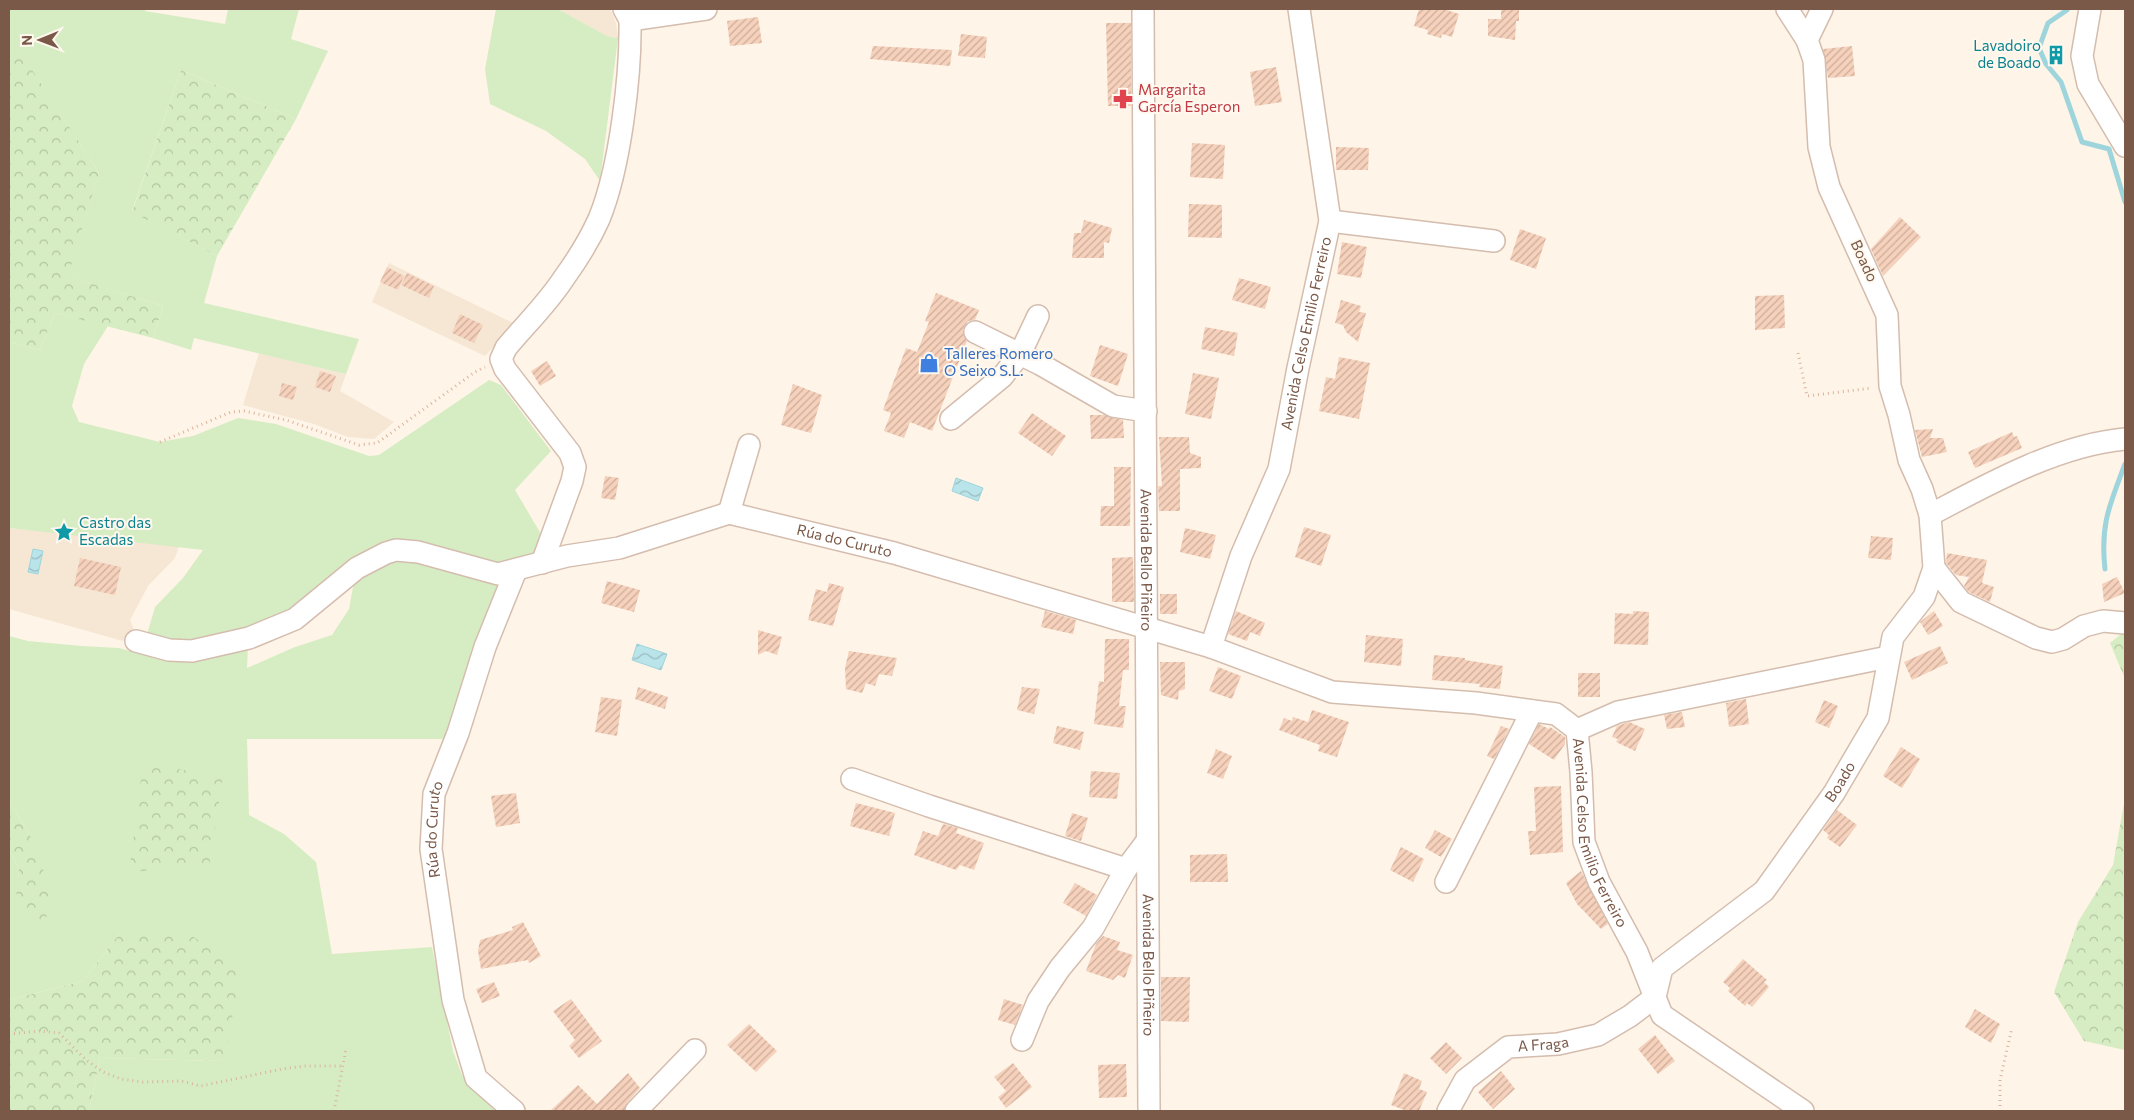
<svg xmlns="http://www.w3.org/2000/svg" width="2134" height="1120" viewBox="0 0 2134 1120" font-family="Commissioner,sans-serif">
<defs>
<pattern id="forest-crowns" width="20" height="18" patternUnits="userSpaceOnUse" patternTransform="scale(1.25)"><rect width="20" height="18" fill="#d6edc3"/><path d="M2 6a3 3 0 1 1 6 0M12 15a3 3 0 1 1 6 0" fill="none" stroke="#b3c3a0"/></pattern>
<pattern id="water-waves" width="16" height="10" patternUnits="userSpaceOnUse" patternTransform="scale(1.25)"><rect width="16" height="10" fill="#b9e4ea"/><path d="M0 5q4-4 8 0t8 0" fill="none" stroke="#9bbcc0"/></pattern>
<pattern id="building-hatch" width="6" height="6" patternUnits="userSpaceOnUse" patternTransform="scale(1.25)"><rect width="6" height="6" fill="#f6d1bc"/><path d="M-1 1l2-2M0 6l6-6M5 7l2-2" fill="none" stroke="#ccad9b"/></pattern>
</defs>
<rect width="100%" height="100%" fill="#fef4e7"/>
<path fill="#f6e6d4" d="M558,9H610L616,23L618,38L607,36Z
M389,263L515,324L485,356L372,302Z
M259,353L346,374L340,391L394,422L374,439L348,437L314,424L243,405Z
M9,528L179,546L175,558L148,586L130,620L134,630L123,641L9,609Z"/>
<path fill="#d6edc3" d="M9,9H146L145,11L225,24L228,9H299L291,39L328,51L296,119L181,70L132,211L217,256L204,303L359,339L346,374L194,338L191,350L153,338L163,306L67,276L99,173L25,60L9,58Z
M496,9H558L607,36L618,38L600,181L585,159L546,131L490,104L485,69Z
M55,313L108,326L84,364L72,406L79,422L160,442L193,436L238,418L276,424L369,456L379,455L489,380L501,385L551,451L515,490L541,534L537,550L519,563L499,568L417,546L285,615L197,644L146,638L155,607L183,578L203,550L9,528V342L40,350Z
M400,554L504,580C475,630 466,685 447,739H247L249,815L284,834L316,862L332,954L432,947L453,1051L462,1075L496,1111H89L100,1058L223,1061L121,932L83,981L9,1000V850L19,869L17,897L29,833L11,805L9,796V636L28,641L82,646L119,648L163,660H197L248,645L247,668L295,647L332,635L349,609L355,576Z"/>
<path fill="url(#forest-crowns)" d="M9,58L25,59L99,173L68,276L163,306L153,338L55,313L40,350L9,342Z
M181,70L296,119L217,256L132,212Z
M2125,631V679L2110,643Z
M143,763L223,777L209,866L129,872Z
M9,796L11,805L29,833L51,890L45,925L16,897L19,869L9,850Z
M2125,798V1050L2084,1041L2054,992L2078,922L2113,865Z
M121,932L188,933L242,971L223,1061L100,1058L89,1111H9V1000L83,981Z"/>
<path fill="url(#water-waves)" stroke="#9ed5dc" d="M956,478L983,488L978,501L952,491Z
M33,549L43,551L38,574L28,572Z
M637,644L667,654L661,670L632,660Z"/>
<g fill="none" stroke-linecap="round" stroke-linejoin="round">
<path stroke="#9ed5dc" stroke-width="5" d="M2067,10L2048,23L2039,48L2046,64L2061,82L2082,142L2109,149L2125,202
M2105,569C2100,524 2110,504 2125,464"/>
</g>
<path fill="url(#building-hatch)" d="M1419,9H1443L1459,14L1452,37L1442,34L1441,38L1427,34L1428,30L1414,26Z
M1501,9H1519V21H1516L1515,40L1488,36V19H1501Z
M758,17L762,43L730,46L727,21Z
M1106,23H1131V106H1108Z
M961,34L987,37L985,58L958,56Z
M873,46L952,50L950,66L870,59Z
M1852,46L1855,76L1828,78L1823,49Z
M1276,67L1282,102L1255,106L1250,72Z
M1192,143L1225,145L1223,179L1190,177Z
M1336,147L1369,148L1368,170H1336Z
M1189,204L1222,205V238L1188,237Z
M1900,217L1921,237L1883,276L1871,249Z
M1084,220L1112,228L1109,243L1104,242V258H1072L1074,233H1081Z
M1520,229L1546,238L1536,269L1510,260Z
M1342,242L1367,247L1361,278L1337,274Z
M387,267L404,276L398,290L380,282Z
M407,273L434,286L429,298L401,285Z
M1239,278L1271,287L1265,309L1232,300Z
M936,293L979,310L975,320L968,321L964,327L963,333L967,341L932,431L910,422L904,438L884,431L891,413L883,410L906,348L917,352L929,322L925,321Z
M1784,295L1785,328L1755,330V296Z
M1341,300L1361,306L1359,312L1366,313L1358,342L1346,332L1343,325L1335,323Z
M460,314L483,325L474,343L452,333Z
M1205,327L1238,333L1234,356L1201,349Z
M1100,345L1128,354L1118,386L1090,376Z
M1339,357L1370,363L1359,419L1319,411L1326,377L1335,379Z
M547,361L556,376L540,386L531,371Z
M320,371L336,376L330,392L315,387Z
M1193,373L1219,378L1211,419L1185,414Z
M282,383L297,387L293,400L279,396Z
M793,384L822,395L811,433L781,425Z
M1032,413L1066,436L1052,456L1018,433Z
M1090,415H1104L1123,420L1124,438L1091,439Z
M1933,429L1930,438H1943L1947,452L1922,457L1915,430Z
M2012,432L2014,437L2017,436L2022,448L1975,468L1968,452Z
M1159,437H1189L1190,453L1201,457V468L1180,469V511H1159L1158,486H1162Z
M1114,467H1131L1130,526H1100L1101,506H1114Z
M605,476L619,478L615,500L601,498Z
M1304,527L1331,535L1321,566L1295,557Z
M1185,528L1216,535L1210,559L1180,552Z
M1871,536L1893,538L1891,560L1868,558Z
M1947,553L1987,560L1982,583L1994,587L1990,602L1969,592L1964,586L1969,577L1956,575L1946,563Z
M1133,557L1134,602H1112V558Z
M80,558L121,567L115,595L74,586Z
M2117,577L2125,593L2104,602L2102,584Z
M607,581L640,590L634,612L601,603Z
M829,583L844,587L833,626L808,620L816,589L827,592Z
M1160,594H1177V614H1160Z
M1045,611L1076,620L1073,634L1041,627Z
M1236,611L1265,623L1260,636L1250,632L1247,641L1228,634Z
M1633,611L1649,612L1648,645L1614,644L1615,613L1633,614Z
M1934,611L1943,626L1928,635L1920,622Z
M758,630L782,637L777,655L766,651L758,655Z
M1366,635L1403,639L1401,666L1364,662Z
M1105,639H1129V670H1123L1119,706H1126L1123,728L1094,724L1099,681L1104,682Z
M1940,646L1948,663L1912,680L1904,662Z
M849,651L897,658L892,676L879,674L875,686L866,683L862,693L846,689L845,668Z
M1434,655L1465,658V660L1503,666L1500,689L1479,687L1480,684L1432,680Z
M1160,662H1185V689L1179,691L1178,700L1161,695Z
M1218,667L1241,676L1232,699L1209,691Z
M1578,673H1600V697H1578Z
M638,687L668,697L665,709L635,699Z
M1022,687L1040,689L1034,714L1017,710Z
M601,697L622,700L617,736L595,732Z
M1746,699L1749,724L1729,727L1726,703Z
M1824,700L1838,706L1829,728L1815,722Z
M1312,710L1349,722L1337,757L1318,751L1320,745L1279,730L1284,718L1292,721L1293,717L1308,722Z
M1682,712L1685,727L1667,729L1664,715Z
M1629,722L1645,729L1635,751L1616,742L1618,739L1612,737L1617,726Z
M1539,724L1549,729L1550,727L1565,737V744L1554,760L1529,744Z
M1057,726L1084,732L1080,750L1053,743Z
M1501,726L1509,729L1494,759L1487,756Z
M1901,747L1920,759L1902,788L1883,776Z
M1216,749L1232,756L1223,779L1207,773Z
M1091,771L1120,773L1117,799L1089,797Z
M1561,786L1563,852L1530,855L1528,831H1536L1534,787Z
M516,793L520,823L496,827L491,796Z
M856,803L895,813L889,836L850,826Z
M1837,810L1857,825L1840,847L1827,838L1829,835L1823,830Z
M1072,813L1088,818L1081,841L1065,836Z
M943,824L958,828L956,833L984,843L974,870L960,865L956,870L914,855L923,831L938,836Z
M1435,830L1452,839L1441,857L1425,848Z
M1401,847L1424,859L1413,882L1390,870Z
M1227,854L1228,882H1190V855Z
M1581,871L1608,924L1601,929L1577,904L1566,883Z
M1075,883L1097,895L1086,916L1063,903Z
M523,922L541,956L529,963L528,960L481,969L478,951L480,940L513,930L512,927Z
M1103,936L1120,942L1117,950L1133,955L1125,978L1118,975L1113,980L1086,971L1096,944Z
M1743,959L1767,980L1764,982L1769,987L1752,1007L1747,1003L1745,1006L1728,991L1730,988L1723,982Z
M1161,977H1190L1189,1022L1161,1021Z
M494,982L500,996L482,1003L476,989Z
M571,999L602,1041L579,1058L569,1046L575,1040L553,1011Z
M1004,999L1023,1005L1015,1025L998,1020Z
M1975,1009L2000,1024L1991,1043L1965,1027Z
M749,1024L777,1051L756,1072L727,1045Z
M1655,1035L1675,1061L1658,1074L1638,1049Z
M1446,1042L1462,1058L1446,1074L1430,1058Z
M1013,1063L1032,1087L1006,1108L998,1097L1006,1091L994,1077Z
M1126,1064L1127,1097L1099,1098L1098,1065Z
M1501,1071L1515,1089L1493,1109L1478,1092Z
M628,1073L640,1088L627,1103L624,1111H550L578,1085L597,1104Z
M1404,1073L1422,1081L1419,1089L1427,1092L1419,1111H1407L1391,1105Z"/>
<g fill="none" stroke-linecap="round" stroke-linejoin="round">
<defs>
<g id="minor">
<path d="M624,9L630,20L706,9"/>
<path id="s1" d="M1143,9L1149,1111"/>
<path d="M1787,9L1807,40"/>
<path d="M2090,9L2082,56L2088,84L2125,146"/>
<path d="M1330,221L1494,241"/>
<path d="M975,332L1040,364L1113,406L1146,411"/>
<path d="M951,419L1002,377L1020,354L1038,316"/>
<path d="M729,513L749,445"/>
<path d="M1930,515C1988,484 2058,445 2125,439"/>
<path d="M542,563L572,481L575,467L570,453L505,369L501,359L506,348C525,325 548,303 564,278C577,260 590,239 599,219C620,168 631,76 630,20"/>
<path d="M1934,568L1961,602L2036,638L2052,642L2063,639L2084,626L2103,621L2125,623"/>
<path id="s2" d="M136,641L169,650L192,651L249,638L295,619L357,568L386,553L396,550L418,552L498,574L567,556L619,548L729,513L894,553L1211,647L1332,692L1476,703L1556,714L1577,730L1581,772L1584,842L1599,882L1637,952L1662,1015L1803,1111"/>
<path id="s3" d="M1211,647L1241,556L1279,469L1298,368L1330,221L1299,9"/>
<path d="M1577,730L1618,712L1888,657"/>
<path d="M852,779L929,806L1126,869L1147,841"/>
<path d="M1446,882L1532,711"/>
<path d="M1022,1040L1038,1001L1060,968L1093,928L1126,869"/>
<path id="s4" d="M514,1111L476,1078L453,1000L431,849L434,794L458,733L485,647L516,570"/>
<path d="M636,1111L695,1050"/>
<path id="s5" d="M1448,1111L1465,1080L1508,1047L1558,1044L1598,1035L1630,1016L1655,997L1662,968L1764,891L1834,793L1878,718L1893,637L1924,597L1934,568L1930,515L1922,489L1909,460L1899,415L1890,386L1887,315L1829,187L1819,147L1814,60L1807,40L1822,9"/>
</g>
</defs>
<use href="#minor" stroke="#d4bdae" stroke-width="24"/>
<path stroke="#dbb49e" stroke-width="3" stroke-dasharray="1 4" stroke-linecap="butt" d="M1798,353L1807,396L1872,388
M160,442L231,412L244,411L286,420L359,445L377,443L475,372L485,367
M9,1034L40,1031L59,1033L86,1060L103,1072L121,1079L143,1082L181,1081L201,1086L282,1069L305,1066H341
M334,1111L346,1049
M2000,1111V1080L2012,1028"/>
<use href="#minor" stroke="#fff" stroke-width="21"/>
</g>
<defs>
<symbol id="building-bare" viewBox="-9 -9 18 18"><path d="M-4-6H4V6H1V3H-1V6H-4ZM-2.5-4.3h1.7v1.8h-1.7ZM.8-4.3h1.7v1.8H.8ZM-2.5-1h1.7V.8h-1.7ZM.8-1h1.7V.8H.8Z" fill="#0f9aa8" stroke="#fff8ef" stroke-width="2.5" paint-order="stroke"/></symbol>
<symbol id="pharmacy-bare" viewBox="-9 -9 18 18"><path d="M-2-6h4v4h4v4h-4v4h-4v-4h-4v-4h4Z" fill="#e0444e" stroke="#fff8ef" stroke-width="2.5" paint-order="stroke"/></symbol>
<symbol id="shop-bare" viewBox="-9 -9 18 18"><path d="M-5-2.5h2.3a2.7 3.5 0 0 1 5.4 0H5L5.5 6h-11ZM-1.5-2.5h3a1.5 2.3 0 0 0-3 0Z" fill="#3f7fe0" stroke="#fff8ef" stroke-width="2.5" paint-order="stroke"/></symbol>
<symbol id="sight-bare" viewBox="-9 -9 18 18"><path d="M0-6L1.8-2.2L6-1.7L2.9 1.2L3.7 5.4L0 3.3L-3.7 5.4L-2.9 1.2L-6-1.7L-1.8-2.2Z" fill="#0f9aa8" stroke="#fff8ef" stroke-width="2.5" paint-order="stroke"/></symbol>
</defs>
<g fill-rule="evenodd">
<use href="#building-bare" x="2042" y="41" width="28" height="28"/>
<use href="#pharmacy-bare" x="1109" y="85" width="28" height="28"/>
<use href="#shop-bare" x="915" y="349" width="28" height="28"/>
<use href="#sight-bare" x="50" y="518" width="28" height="28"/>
</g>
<g text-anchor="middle" stroke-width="4" stroke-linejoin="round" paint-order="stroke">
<g font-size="15" fill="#0d838f" stroke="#fff8ef" text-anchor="end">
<text x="2041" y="51">Lavadoiro<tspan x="2041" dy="17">de Boado</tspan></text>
<text x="79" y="528" text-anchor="start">Castro das<tspan x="79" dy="17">Escadas</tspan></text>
</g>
<g font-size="15" fill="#be3a42" stroke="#fff8ef" text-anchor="start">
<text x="1138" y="95">Margarita<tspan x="1138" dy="17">García Esperon</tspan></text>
</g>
<g font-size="15" fill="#7a5948" stroke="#fff8ef">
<text transform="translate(1864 261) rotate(65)" y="5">Boado</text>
<text dy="5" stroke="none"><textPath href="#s3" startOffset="329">Avenida Celso Emilio Ferreiro</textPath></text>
<text dy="5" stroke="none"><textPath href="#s2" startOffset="752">Rúa do Curuto</textPath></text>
<text dy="5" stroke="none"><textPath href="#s1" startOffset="551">Avenida Bello Piñeiro</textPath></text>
<text dy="5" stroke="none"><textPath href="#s5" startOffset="540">Boado</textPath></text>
<text dy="5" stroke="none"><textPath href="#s4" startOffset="304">Rúa do Curuto</textPath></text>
<text dy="5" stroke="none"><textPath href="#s2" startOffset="1621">Avenida Celso Emilio Ferreiro</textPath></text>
<text dy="5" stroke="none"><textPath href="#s1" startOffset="956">Avenida Bello Piñeiro</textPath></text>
<text dy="5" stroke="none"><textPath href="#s5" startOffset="125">A Fraga</textPath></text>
</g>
<g font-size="15" fill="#366cbe" stroke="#fff8ef" text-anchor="start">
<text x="944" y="359">Talleres Romero<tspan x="944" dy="17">O Seixo S.L.</tspan></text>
</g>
</g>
<rect width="2134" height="1120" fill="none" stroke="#7a5948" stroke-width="20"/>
<g transform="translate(40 40) rotate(269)" stroke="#fff8ef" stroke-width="4" paint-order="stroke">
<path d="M0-4L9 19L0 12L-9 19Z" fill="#7a5948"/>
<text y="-8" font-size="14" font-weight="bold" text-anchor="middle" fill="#7a5948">N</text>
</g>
</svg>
